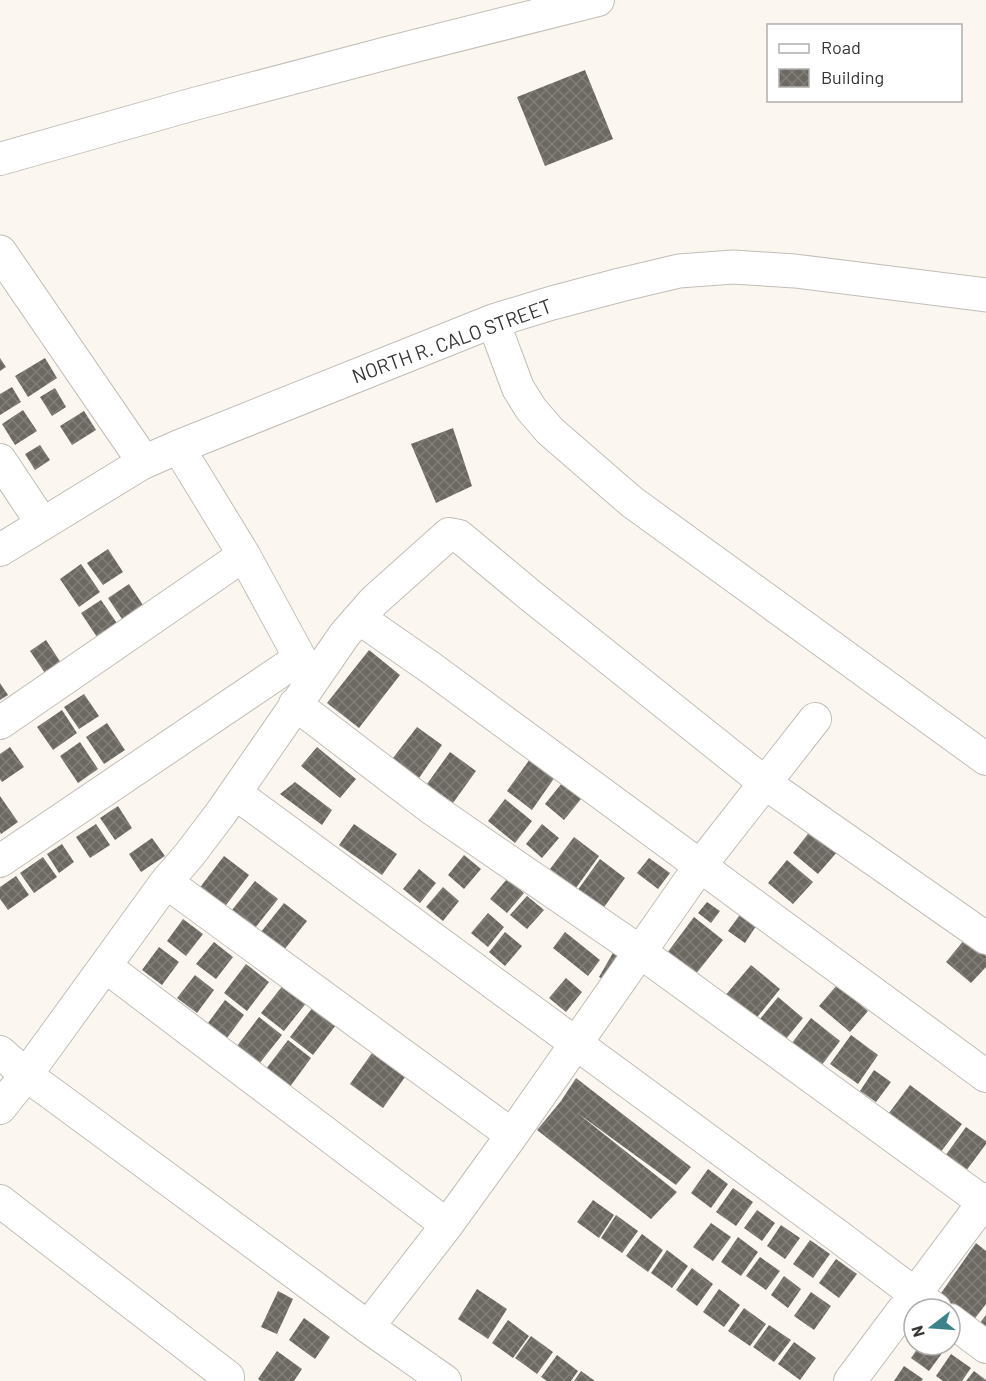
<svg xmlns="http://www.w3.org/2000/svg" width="986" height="1381" viewBox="0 0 986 1381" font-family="Barlow,sans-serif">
<defs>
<pattern id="building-cross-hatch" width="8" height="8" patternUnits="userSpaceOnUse" patternTransform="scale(1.5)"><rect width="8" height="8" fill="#6c6963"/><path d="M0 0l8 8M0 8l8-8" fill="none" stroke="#827f7b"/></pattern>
</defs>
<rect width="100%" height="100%" fill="#fbf7f0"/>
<path fill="url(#building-cross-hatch)" d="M585,70L613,139L545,166L517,97Z
M0,358L6,367L0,371Z
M45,358L57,378L28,397L15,376Z
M12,387L21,402L0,415V394Z
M55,388L66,407L52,416L40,397Z
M23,410L37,431L15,445L2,424Z
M84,411L96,430L72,445L60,426Z
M453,428L472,486L436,503L411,444Z
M40,445L50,460L35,470L25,454Z
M108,549L123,572L103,585L87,563Z
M81,564L100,592L79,607L60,579Z
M129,584L145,608L124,622L108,598Z
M101,600L121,629L101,643L81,613Z
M46,640L63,666L47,676L30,651Z
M369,650L400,675L359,728L327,703Z
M0,683L8,695L0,700Z
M84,694L99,716L79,729L64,707Z
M62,710L77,733L53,750L37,727Z
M107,723L125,750L104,764L86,737Z
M417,727L442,745L419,778L393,758Z
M80,742L98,769L78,783L60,756Z
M10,747L24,767L2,782L0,779V754Z
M317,747L356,779L340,798L301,766Z
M450,752L476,771L453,803L427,784Z
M530,759L555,777L532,810L507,791Z
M295,782L332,810L322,825L280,794Z
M562,783L581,799L564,820L545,804Z
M0,796L18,822L1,834L0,832Z
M505,799L532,821L515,843L488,821Z
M118,806L132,828L115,840L100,818Z
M96,824L110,845L90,858L76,837Z
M354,824L397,854L382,875L339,845Z
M542,824L559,838L542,858L526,844Z
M811,830L838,851L818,874L793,853Z
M574,837L599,856L576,888L550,869Z
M152,838L165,856L141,872L129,854Z
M62,844L74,862L59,873L47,854Z
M464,855L481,869L464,889L448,875Z
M224,856L249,875L223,909L198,890Z
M43,857L57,877L34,893L20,873Z
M649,858L670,873L658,889L637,873Z
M600,859L625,878L602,910L577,891Z
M787,860L813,882L793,904L768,883Z
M419,869L436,883L420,903L403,889Z
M16,876L29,895L8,910L0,899V887Z
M507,879L524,893L507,913L490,899Z
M255,881L278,899L255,928L232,910Z
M443,887L459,901L443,921L426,907Z
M527,896L544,910L527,929L510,915Z
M707,902L720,911L711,923L698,913Z
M284,903L307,921L284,950L261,932Z
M744,909L760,920L745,943L728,931Z
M488,913L504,927L488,947L471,933Z
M694,917L723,940L695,975L667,953Z
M183,919L203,934L186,956L167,941Z
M505,932L522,946L505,966L489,952Z
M565,932L600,960L588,976L553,948Z
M965,939L986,956V967L971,983L946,962Z
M214,942L233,957L216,979L196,964Z
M159,947L179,962L162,985L142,970Z
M614,951L626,958L611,984L599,977Z
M246,964L269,982L247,1011L224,993Z
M751,965L780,989L754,1021L724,997Z
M195,975L214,990L197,1013L177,998Z
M566,978L582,992L566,1012L549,998Z
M284,984L307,1002L284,1031L261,1013Z
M837,985L868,1011L850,1032L819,1006Z
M778,997L803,1018L786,1039L760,1019Z
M225,1000L244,1015L227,1038L208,1023Z
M313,1007L336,1025L313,1055L290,1037Z
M259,1017L282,1035L259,1064L237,1046Z
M811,1018L840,1041L818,1070L789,1047Z
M851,1035L878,1055L858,1084L830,1064Z
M288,1040L311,1058L289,1088L266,1069Z
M372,1053L405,1077L383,1108L350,1084Z
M874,1070L891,1082L876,1102L860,1091Z
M576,1078L691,1167L676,1185L576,1112L677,1192L651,1219L537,1130L561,1101Z
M910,1085L962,1124L940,1153L889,1113Z
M966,1127L986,1141V1144L966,1171L945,1156Z
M708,1169L728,1184L711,1208L691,1193Z
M733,1188L753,1202L736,1226L716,1212Z
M593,1200L614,1215L599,1238L577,1222Z
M757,1210L775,1223L762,1241L744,1228Z
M616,1215L638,1231L622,1253L601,1238Z
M711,1223L731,1237L713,1261L693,1247Z
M781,1225L800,1238L785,1259L767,1246Z
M642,1234L663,1250L648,1272L626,1256Z
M738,1237L758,1252L741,1276L721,1262Z
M810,1240L830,1254L813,1278L793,1264Z
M976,1243L986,1251V1304L973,1321L939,1296Z
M667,1250L688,1266L672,1288L651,1273Z
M760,1257L780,1271L766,1290L746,1276Z
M836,1259L857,1274L839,1298L819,1283Z
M692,1268L713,1284L697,1306L676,1290Z
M784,1276L801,1289L788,1308L771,1295Z
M477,1289L507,1309L488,1339L458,1319Z
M719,1289L740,1305L724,1327L703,1312Z
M278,1291L293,1299L277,1334L261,1327Z
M811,1292L831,1306L814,1330L794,1316Z
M744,1308L766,1324L750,1346L728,1331Z
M986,1315V1335L976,1328Z
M304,1318L330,1337L315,1359L289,1340Z
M508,1320L529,1336L513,1358L492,1343Z
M769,1325L791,1340L774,1362L753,1347Z
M531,1336L553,1352L537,1374L515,1358Z
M794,1342L816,1358L800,1380L778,1364Z
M920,1345H934L943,1352L929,1371L911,1358Z
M277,1351L302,1369L294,1381H261L258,1379Z
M951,1354L971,1368L962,1381H943L936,1376Z
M557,1355L578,1371L571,1381H547L541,1377Z
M904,1366L923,1379L921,1381H894Z
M581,1371L595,1381H574Z
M974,1371L986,1380V1381H966Z"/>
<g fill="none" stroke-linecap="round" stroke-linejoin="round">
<defs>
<path id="minor" d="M0,159L194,104L395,51L598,0
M493,321L518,388L531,409L550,431L632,502L986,759
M178,447L244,555L300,658L312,675
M0,460L42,523
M0,550L144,462
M359,618L431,668L986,1076
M295,704L431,808L639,951L986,1204
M0,723L244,555
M235,793L838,1236L935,1309
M0,861L300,658
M166,882L512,1135
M105,966L447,1225
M0,1052L26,1075L55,1096L368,1327L445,1381
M0,1108L26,1075L166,882L190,854L221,813L345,634L374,601L449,534L459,536L531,596L765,783L986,938
M0,1201L228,1377
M950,1320L986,1347
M368,1327L447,1225L512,1135L700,866L815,719
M850,1381L986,1199"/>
<path id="major" d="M0,252L144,462L178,447L493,321L552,303L620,285L679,271L733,267L795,271L986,295"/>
</defs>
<use href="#minor" stroke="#c2beb8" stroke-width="34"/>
<use href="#major" stroke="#c2beb8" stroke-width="35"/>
<use href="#minor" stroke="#fff" stroke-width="32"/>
<use href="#major" stroke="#fff" stroke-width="33"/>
</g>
<g text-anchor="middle" stroke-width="6" stroke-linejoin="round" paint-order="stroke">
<g font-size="20" fill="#373533" stroke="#fff">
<text transform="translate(452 341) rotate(-20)" y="7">NORTH R. CALO STREET</text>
</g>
</g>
<rect x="767" y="24" width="195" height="78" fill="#ffffff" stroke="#afaead" stroke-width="1.5"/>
<rect x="779" y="44" width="30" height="9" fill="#ffffff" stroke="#afaead" stroke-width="1.5"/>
<text x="821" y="54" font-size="18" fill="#373533">Road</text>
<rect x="779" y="69" width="30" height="18" fill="url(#building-cross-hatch)" stroke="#afaead" stroke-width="1.5"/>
<text x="821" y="84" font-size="18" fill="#373533">Building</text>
<g transform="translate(932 1327) rotate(253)"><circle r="28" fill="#ffffff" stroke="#afaead" stroke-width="1.5"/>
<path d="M0-4.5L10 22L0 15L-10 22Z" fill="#3c848a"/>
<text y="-9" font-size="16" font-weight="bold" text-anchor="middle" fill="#373533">N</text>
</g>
</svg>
